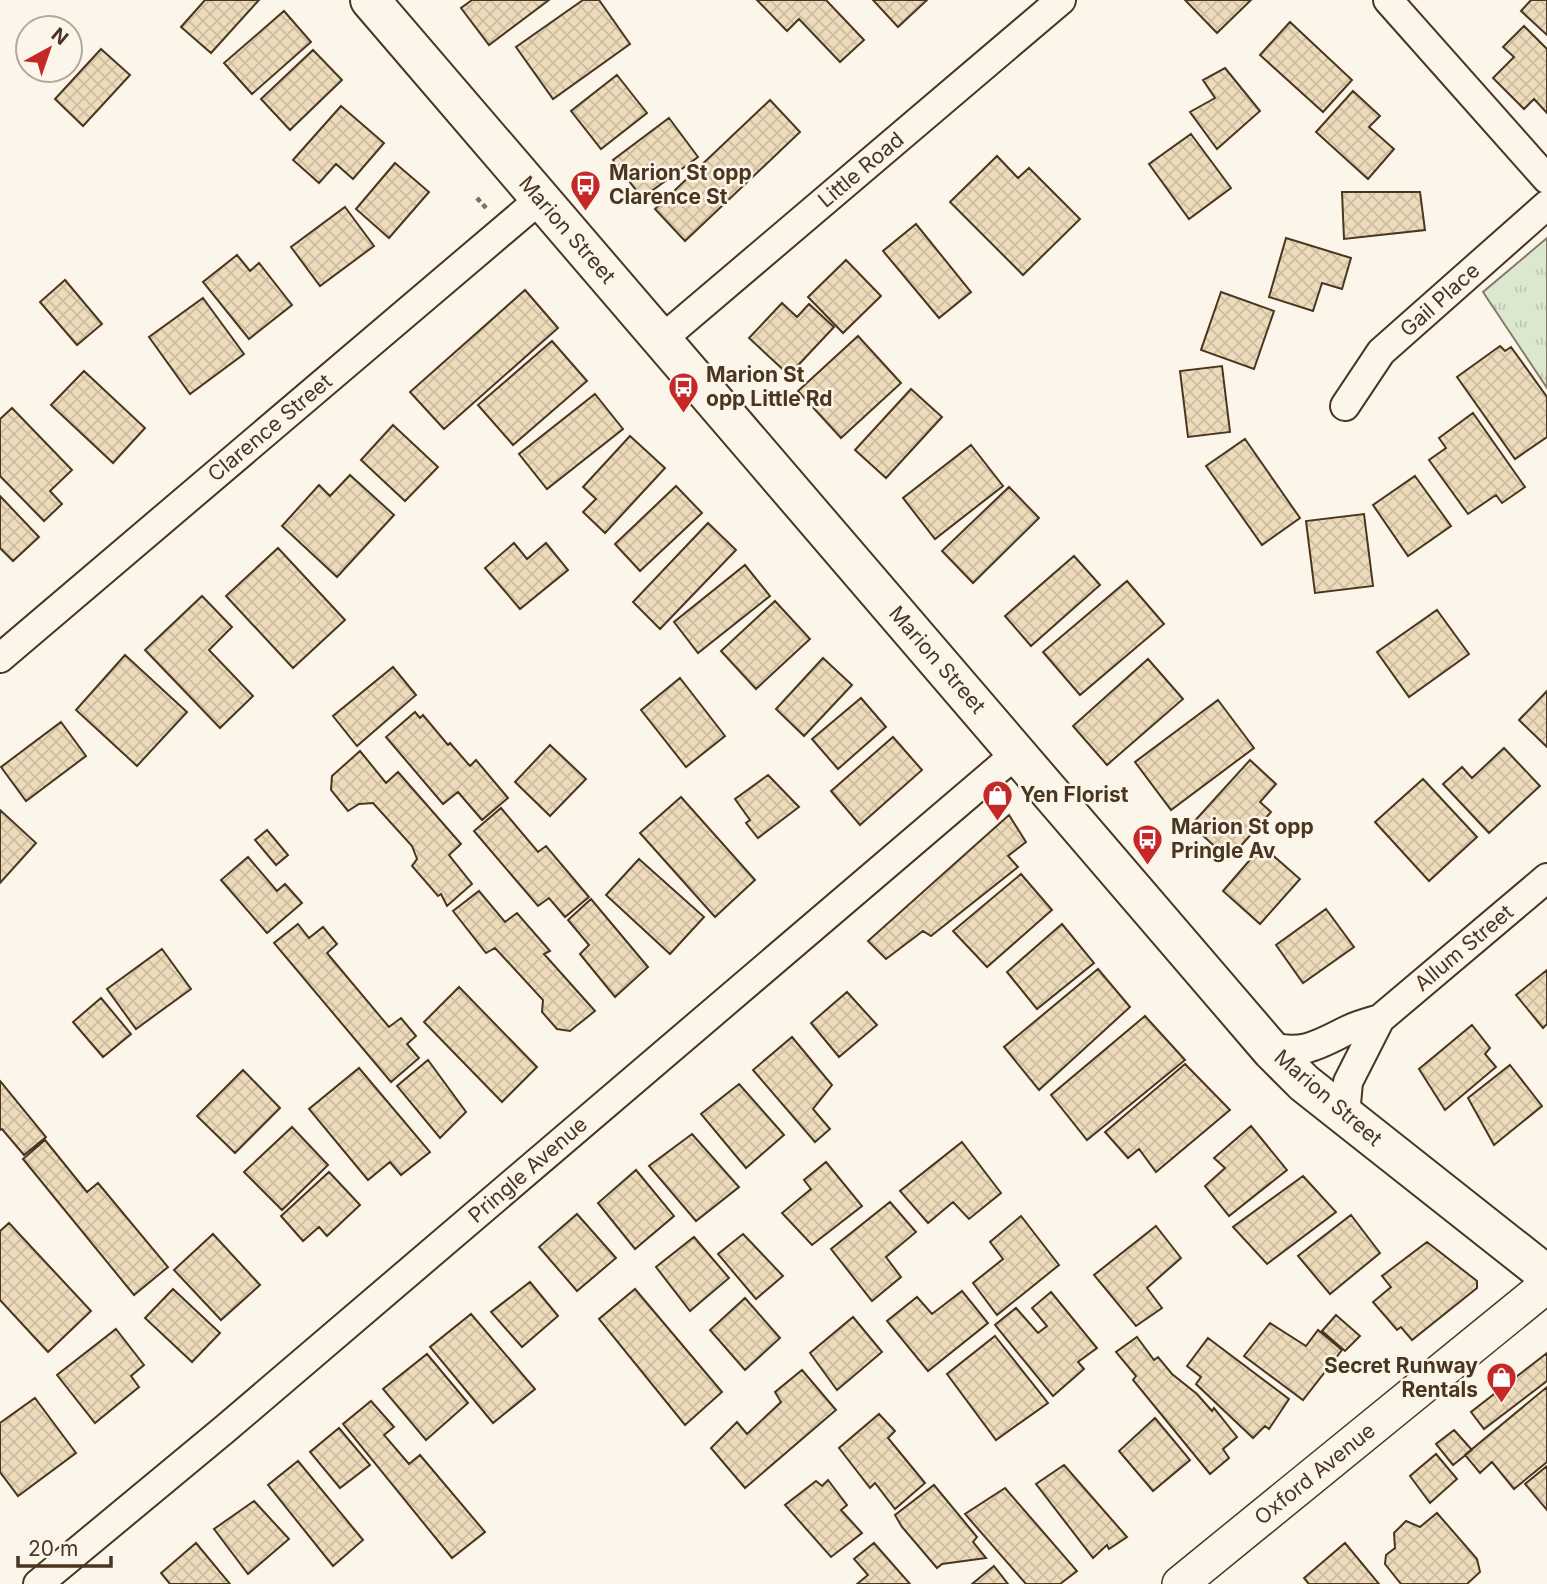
<svg xmlns="http://www.w3.org/2000/svg" width="1547" height="1584" viewBox="0 0 1547 1584" font-family="Inter,sans-serif">
<defs>
<pattern id="park-tufts" width="24" height="20" patternUnits="userSpaceOnUse" patternTransform="scale(1.75)"><rect width="24" height="20" fill="#dce7d0"/><path d="M3 7l-1-3M5 7V3M7 7l1-3M15 17l-1-3M17 17v-4M19 17l1-3" fill="none" stroke="#bec7b2"/></pattern>
<pattern id="building-cross-hatch" width="8" height="8" patternUnits="userSpaceOnUse" patternTransform="scale(1.75)"><rect width="8" height="8" fill="#ecdcbc"/><path d="M0 0l8 8M0 8l8-8" fill="none" stroke="#ccbda1"/></pattern>
</defs>
<rect width="100%" height="100%" fill="#fbf6e9"/>
<path fill="url(#park-tufts)" stroke="#887966" stroke-width="2" d="M1547,238V388L1483,292Z"/>
<path fill="url(#building-cross-hatch)" stroke="#4a3520" stroke-width="2" d="M205,0H259L211,53L181,27Z
M472,0H549L489,45L461,8Z
M583,0H599L630,44L553,99L516,47Z
M757,0H826L864,40L840,62L799,19L787,31Z
M873,0H927L898,27Z
M1185,0H1251L1217,33Z
M1531,0H1547V35L1521,11Z
M284,11L311,42L252,94L224,63Z
M1290,22L1352,80L1323,112L1260,55Z
M1524,26L1547,49V113L1534,99L1524,109L1493,78L1514,57L1503,47Z
M101,49L130,75L83,126L55,99Z
M313,50L342,80L290,130L261,99Z
M1225,68L1260,111L1217,149L1190,112L1215,98L1203,80Z
M617,75L647,113L601,149L571,111Z
M1353,91L1380,116L1369,127L1394,149L1368,179L1316,132Z
M770,100L800,132L685,241L655,209Z
M341,106L384,143L353,179L336,164L319,183L293,160Z
M669,118L698,157L642,198L613,160Z
M1191,134L1231,188L1189,219L1149,164Z
M997,156L1018,178L1029,168L1080,219L1023,275L950,202Z
M395,163L429,192L389,238L356,209Z
M1342,192H1420L1425,230L1344,239Z
M345,207L374,246L320,286L291,247Z
M916,224L971,292L939,318L883,251Z
M1286,238L1351,258L1342,289L1322,283L1313,311L1269,297Z
M237,255L250,271L259,263L292,305L249,339L203,282Z
M846,260L881,296L843,333L808,297Z
M65,280L102,324L77,345L40,302Z
M525,290L558,328L444,429L410,392Z
M1221,292L1274,311L1254,369L1201,350Z
M203,298L244,354L190,394L149,337Z
M782,303L797,317L809,304L834,327L789,375L749,338Z
M858,336L901,383L841,438L798,391Z
M552,341L587,381L513,445L478,405Z
M1500,346L1505,351L1511,347L1547,397V437L1515,459L1457,377Z
M1222,366L1230,432L1188,437L1180,371Z
M84,371L145,428L113,463L51,405Z
M911,389L942,417L886,478L855,450Z
M595,394L623,429L547,489L519,454Z
M12,408L72,470L50,491L62,504L44,521L0,476V419Z
M1473,413L1525,487L1502,503L1496,495L1468,514L1429,460L1446,448L1439,438Z
M393,425L438,467L405,501L361,460Z
M630,436L665,468L605,533L583,512L596,499L583,487Z
M1245,439L1300,518L1262,545L1206,466Z
M971,445L1003,486L935,539L903,498Z
M350,475L394,515L337,577L282,526L319,485L330,496Z
M1415,476L1451,526L1408,556L1373,505Z
M676,486L702,513L640,571L615,544Z
M1009,487L1039,518L973,583L942,551Z
M0,496L39,537L13,561L0,548Z
M1364,514L1373,586L1315,593L1306,521Z
M708,523L736,550L660,629L633,602Z
M514,543L527,559L546,543L568,570L520,609L485,568Z
M278,548L345,620L293,668L226,596Z
M1074,556L1100,585L1031,646L1005,616Z
M745,565L770,596L698,653L674,622Z
M1127,581L1164,624L1080,695L1043,652Z
M202,596L232,627L209,650L253,696L220,728L145,650Z
M775,601L810,639L756,689L721,651Z
M1437,610L1469,654L1409,697L1377,652Z
M125,655L187,712L137,766L76,710Z
M823,658L852,685L804,736L776,709Z
M1148,659L1183,699L1107,765L1073,726Z
M393,667L416,695L357,746L333,716Z
M680,678L725,736L686,767L641,710Z
M1547,691V747L1519,720Z
M861,698L886,727L838,769L812,739Z
M1218,700L1254,748L1171,810L1135,762Z
M415,712L420,718L423,715L448,745L450,743L470,766L476,760L508,798L482,820L458,792L443,804L386,737Z
M61,722L86,756L26,801L1,767Z
M893,737L922,770L860,825L831,791Z
M550,745L586,779L550,816L515,782Z
M1504,748L1540,786L1489,833L1443,784L1462,767L1472,778Z
M360,751L386,783L398,772L461,844L449,855L472,884L447,906L441,894L438,896L412,866L417,859L412,846L373,803L359,804L348,811L331,790L332,776Z
M1250,760L1276,784L1260,802L1271,812L1229,859L1191,825Z
M768,775L799,807L758,838L746,823L750,820L735,799Z
M1423,779L1477,837L1429,881L1375,822Z
M681,797L755,880L715,917L640,833Z
M501,808L538,852L546,846L589,897L565,917L549,898L538,906L474,831Z
M0,810L36,843L0,883Z
M1009,815L1026,842L1008,856L1018,867L931,936L923,931L886,959L868,941Z
M267,830L288,855L276,865L255,840Z
M1262,846L1300,879L1260,924L1223,891Z
M248,857L277,891L285,884L302,903L267,933L221,880Z
M639,859L704,917L670,954L606,895Z
M1021,874L1052,910L987,967L953,931Z
M479,891L505,922L517,913L550,951L544,954L595,1011L570,1031L557,1029L542,1012L543,1000L495,948L486,953L453,911Z
M591,899L648,967L615,997L580,954L589,945L568,920Z
M1326,909L1354,947L1303,983L1276,945Z
M298,924L309,938L323,927L337,944L327,953L389,1027L401,1018L416,1036L407,1044L419,1058L391,1082L274,943Z
M1062,924L1094,963L1037,1009L1007,972Z
M162,949L191,989L136,1029L107,989Z
M1098,969L1130,1007L1039,1090L1004,1047Z
M1547,970V1024L1543,1028L1516,995Z
M459,987L537,1067L502,1102L424,1022Z
M847,992L877,1025L839,1057L811,1023Z
M101,998L131,1034L103,1057L73,1022Z
M1145,1016L1185,1060L1087,1140L1051,1095Z
M1472,1025L1490,1048L1485,1054L1496,1067L1445,1110L1419,1069Z
M792,1037L832,1085L813,1109L830,1129L815,1142L753,1070Z
M428,1060L466,1112L440,1138L397,1086Z
M1185,1064L1230,1110L1156,1172L1139,1149L1128,1158L1105,1132Z
M1510,1065L1542,1106L1494,1145L1468,1098Z
M359,1068L430,1152L401,1175L390,1162L368,1180L309,1109Z
M243,1070L280,1108L235,1153L197,1116Z
M0,1081L46,1137L24,1155L2,1129L0,1130Z
M739,1084L784,1135L746,1168L701,1114Z
M1251,1126L1287,1170L1229,1216L1205,1186L1225,1168L1214,1158Z
M292,1127L328,1165L282,1210L244,1172Z
M692,1134L739,1187L696,1221L649,1166Z
M45,1140L87,1192L98,1183L168,1267L134,1295L23,1159Z
M962,1142L1001,1193L969,1219L953,1202L928,1223L900,1191Z
M826,1162L862,1206L812,1245L782,1213L811,1189L804,1180Z
M636,1170L674,1216L635,1249L598,1203Z
M329,1172L360,1205L327,1236L319,1227L303,1241L281,1216Z
M1303,1176L1336,1212L1267,1264L1233,1227Z
M890,1202L916,1232L886,1257L901,1277L872,1301L831,1249Z
M577,1214L616,1258L577,1291L539,1247Z
M1351,1215L1380,1253L1330,1294L1298,1256Z
M1021,1216L1059,1265L997,1315L973,1283L1003,1259L990,1242Z
M9,1223L91,1311L48,1352L0,1300V1231Z
M1156,1226L1181,1258L1147,1288L1162,1308L1136,1326L1094,1275Z
M213,1234L260,1285L221,1320L174,1270Z
M743,1234L783,1276L756,1299L718,1254Z
M694,1237L729,1278L690,1311L656,1267Z
M1427,1242L1477,1281V1288L1412,1340L1401,1327L1397,1330L1373,1302L1391,1287L1382,1276Z
M530,1282L558,1316L522,1347L491,1312Z
M173,1289L220,1333L192,1362L145,1318Z
M635,1289L722,1392L685,1425L599,1319Z
M962,1291L988,1323L928,1371L887,1321L917,1297L932,1314Z
M1051,1292L1097,1348L1078,1362L1084,1369L1053,1396L995,1325L1016,1308L1038,1333L1047,1326L1032,1308Z
M745,1298L780,1338L745,1370L710,1330Z
M471,1314L535,1389L493,1423L430,1347Z
M1336,1315L1360,1336L1345,1351L1322,1331Z
M853,1317L882,1352L837,1390L810,1353Z
M1270,1323L1306,1346L1318,1330L1342,1350L1303,1400L1244,1356Z
M116,1329L144,1365L131,1376L139,1387L95,1423L57,1375Z
M995,1336L1048,1403L996,1440L947,1374Z
M1137,1337L1154,1360L1158,1357L1172,1374L1197,1394L1212,1411L1214,1408L1237,1437L1223,1449L1229,1458L1210,1474L1133,1380L1136,1376L1116,1352Z
M1208,1338L1289,1399L1269,1429L1265,1426L1253,1438L1196,1384L1201,1377L1187,1366Z
M1547,1353V1381L1484,1429L1471,1412Z
M427,1354L468,1403L426,1440L383,1389Z
M802,1370L836,1410L745,1488L711,1448L737,1422L747,1434L781,1402L775,1392Z
M1547,1387V1462L1514,1489L1492,1462L1480,1473L1465,1455Z
M35,1398L76,1453L18,1496L0,1472V1423Z
M371,1401L394,1427L384,1435L409,1464L420,1455L485,1532L452,1558L343,1424Z
M879,1414L895,1431L888,1438L925,1483L895,1509L875,1483L870,1488L839,1448Z
M1155,1418L1190,1460L1153,1491L1119,1451Z
M339,1428L370,1465L340,1488L310,1452Z
M1454,1430L1472,1450L1453,1465L1436,1444Z
M1436,1454L1457,1479L1430,1503L1410,1476Z
M298,1461L363,1540L333,1566L268,1485Z
M1064,1465L1127,1537L1109,1549L1107,1545L1093,1558L1036,1484Z
M1547,1466V1510L1525,1484Z
M828,1480L847,1505L841,1510L862,1533L831,1557L785,1505L816,1481L822,1486Z
M934,1485L977,1537L973,1542L986,1558L942,1564L937,1568L902,1527L895,1515Z
M1005,1488L1077,1571L1060,1584H1026L965,1514Z
M254,1501L289,1539L248,1574L214,1529Z
M1437,1513L1477,1559L1480,1572L1467,1584H1401L1385,1564L1386,1555L1395,1548L1394,1533L1406,1521L1420,1527Z
M196,1543L230,1584H170L161,1573Z
M874,1543L910,1584H857L868,1575L854,1559Z
M1345,1543L1379,1584H1309L1304,1578Z
M994,1566L1008,1584H972Z"/>
<g fill="none" stroke-linecap="round" stroke-linejoin="round">
<defs>
<path id="minor" d="M1388,0L1547,179
M661,340L1061,0
M1345,406L1381,352L1547,205
M0,658L540,199
M1269,1047C1304,1055 1318,1045 1348,1030C1358,1025 1370,1022 1380,1019L1547,878
M1350,1120L1346,1104L1348,1082L1380,1019
M38,1584L225,1429L1017,753"/>
<path id="tertiary" d="M1180,1584L1547,1285"/>
<path id="secondary" d="M370,0L1272,1051L1304,1083L1547,1275"/>
</defs>
<use href="#minor" stroke="#4a3520" stroke-width="32"/>
<use href="#tertiary" stroke="#4a3520" stroke-width="38"/>
<use href="#secondary" stroke="#4a3520" stroke-width="42"/>
<path stroke="#7f6f5c" stroke-width="4.5" stroke-dasharray="5 3.5" stroke-linecap="butt" d="M477,198L487,209"/>
<use href="#minor" stroke="#fbf6e9" stroke-width="28"/>
<use href="#tertiary" stroke="#fbf6e9" stroke-width="35"/>
<use href="#secondary" stroke="#fbf6e9" stroke-width="38"/>
</g>
<defs>
<symbol id="bus-pin" viewBox="-11 -11 22 30"><path d="M0 17L-7.5 6A9.5 9.5 0 1 1 7.5 6Z" fill="#c62828" stroke="#fbf6e9"/><path d="M-5-6H5V4H4V6H2V4H-2V6H-4V4H-5ZM-3.5-4V0h7V-4ZM-3.5 1.2v1.5H-2V1.2ZM2 1.2v1.5H3.5V1.2Z" fill="#fff"/></symbol>
<symbol id="shop-pin" viewBox="-11 -11 22 30"><path d="M0 17L-7.5 6A9.5 9.5 0 1 1 7.5 6Z" fill="#c62828" stroke="#fbf6e9"/><path d="M-5-2.5h2.3a2.7 3.5 0 0 1 5.4 0H5L5.5 6h-11ZM-1.5-2.5h3a1.5 2.3 0 0 0-3 0Z" fill="#fff"/></symbol>
</defs>
<g fill-rule="evenodd">
<use href="#bus-pin" x="568" y="168" width="35" height="47"/>
<use href="#bus-pin" x="666" y="370" width="35" height="47"/>
<use href="#shop-pin" x="980" y="778" width="35" height="47"/>
<use href="#bus-pin" x="1130" y="822" width="35" height="47"/>
<use href="#shop-pin" x="1484" y="1360" width="35" height="47"/>
</g>
<g text-anchor="middle" stroke-width="5" stroke-linejoin="round" paint-order="stroke">
<g font-size="21" fill="#4a3520" stroke="#fbf6e9">
<text transform="translate(861 170) rotate(-40)" y="7">Little Road</text>
<text transform="translate(567 230) rotate(49)" y="7">Marion Street</text>
<text transform="translate(1440 300) rotate(-42)" y="7">Gail Place</text>
<text transform="translate(270 428) rotate(-40)" y="7">Clarence Street</text>
<text transform="translate(937 660) rotate(49)" y="7">Marion Street</text>
<text transform="translate(1464 948) rotate(-40)" y="7">Allum Street</text>
<text transform="translate(1328 1098) rotate(41)" y="7">Marion Street</text>
<text transform="translate(528 1170) rotate(-41)" y="7">Pringle Avenue</text>
<text transform="translate(1315 1474) rotate(-39)" y="7">Oxford Avenue</text>
</g>
<g font-size="21" font-weight="bold" fill="#4a3520" stroke="#fbf6e9" text-anchor="start">
<text x="609" y="180">Marion St opp<tspan x="609" dy="24">Clarence St</tspan></text>
<text x="706" y="382">Marion St<tspan x="706" dy="24">opp Little Rd</tspan></text>
<text x="1020" y="802">Yen Florist</text>
<text x="1171" y="834">Marion St opp<tspan x="1171" dy="24">Pringle Av</tspan></text>
<text x="1478" y="1373" text-anchor="end">Secret Runway<tspan x="1478" dy="24">Rentals</tspan></text>
</g>
</g>
<g transform="translate(49 49) rotate(40)"><circle r="33" fill="#fbf6e9" stroke="#b4a999" stroke-width="2"/>
<path d="M0-5L12 26L0 18L-12 26Z" fill="#c62828"/>
<text y="-10" font-size="19" font-weight="bold" text-anchor="middle" fill="#4a3520">N</text>
</g>
<path d="M18 1556v10h93v-10" fill="none" stroke="#4a3520" stroke-width="3.5"/>
<text x="28" y="1556" font-size="21" fill="#4a3520" stroke="#fbf6e9" stroke-width="5" paint-order="stroke">20 m</text>
</svg>
